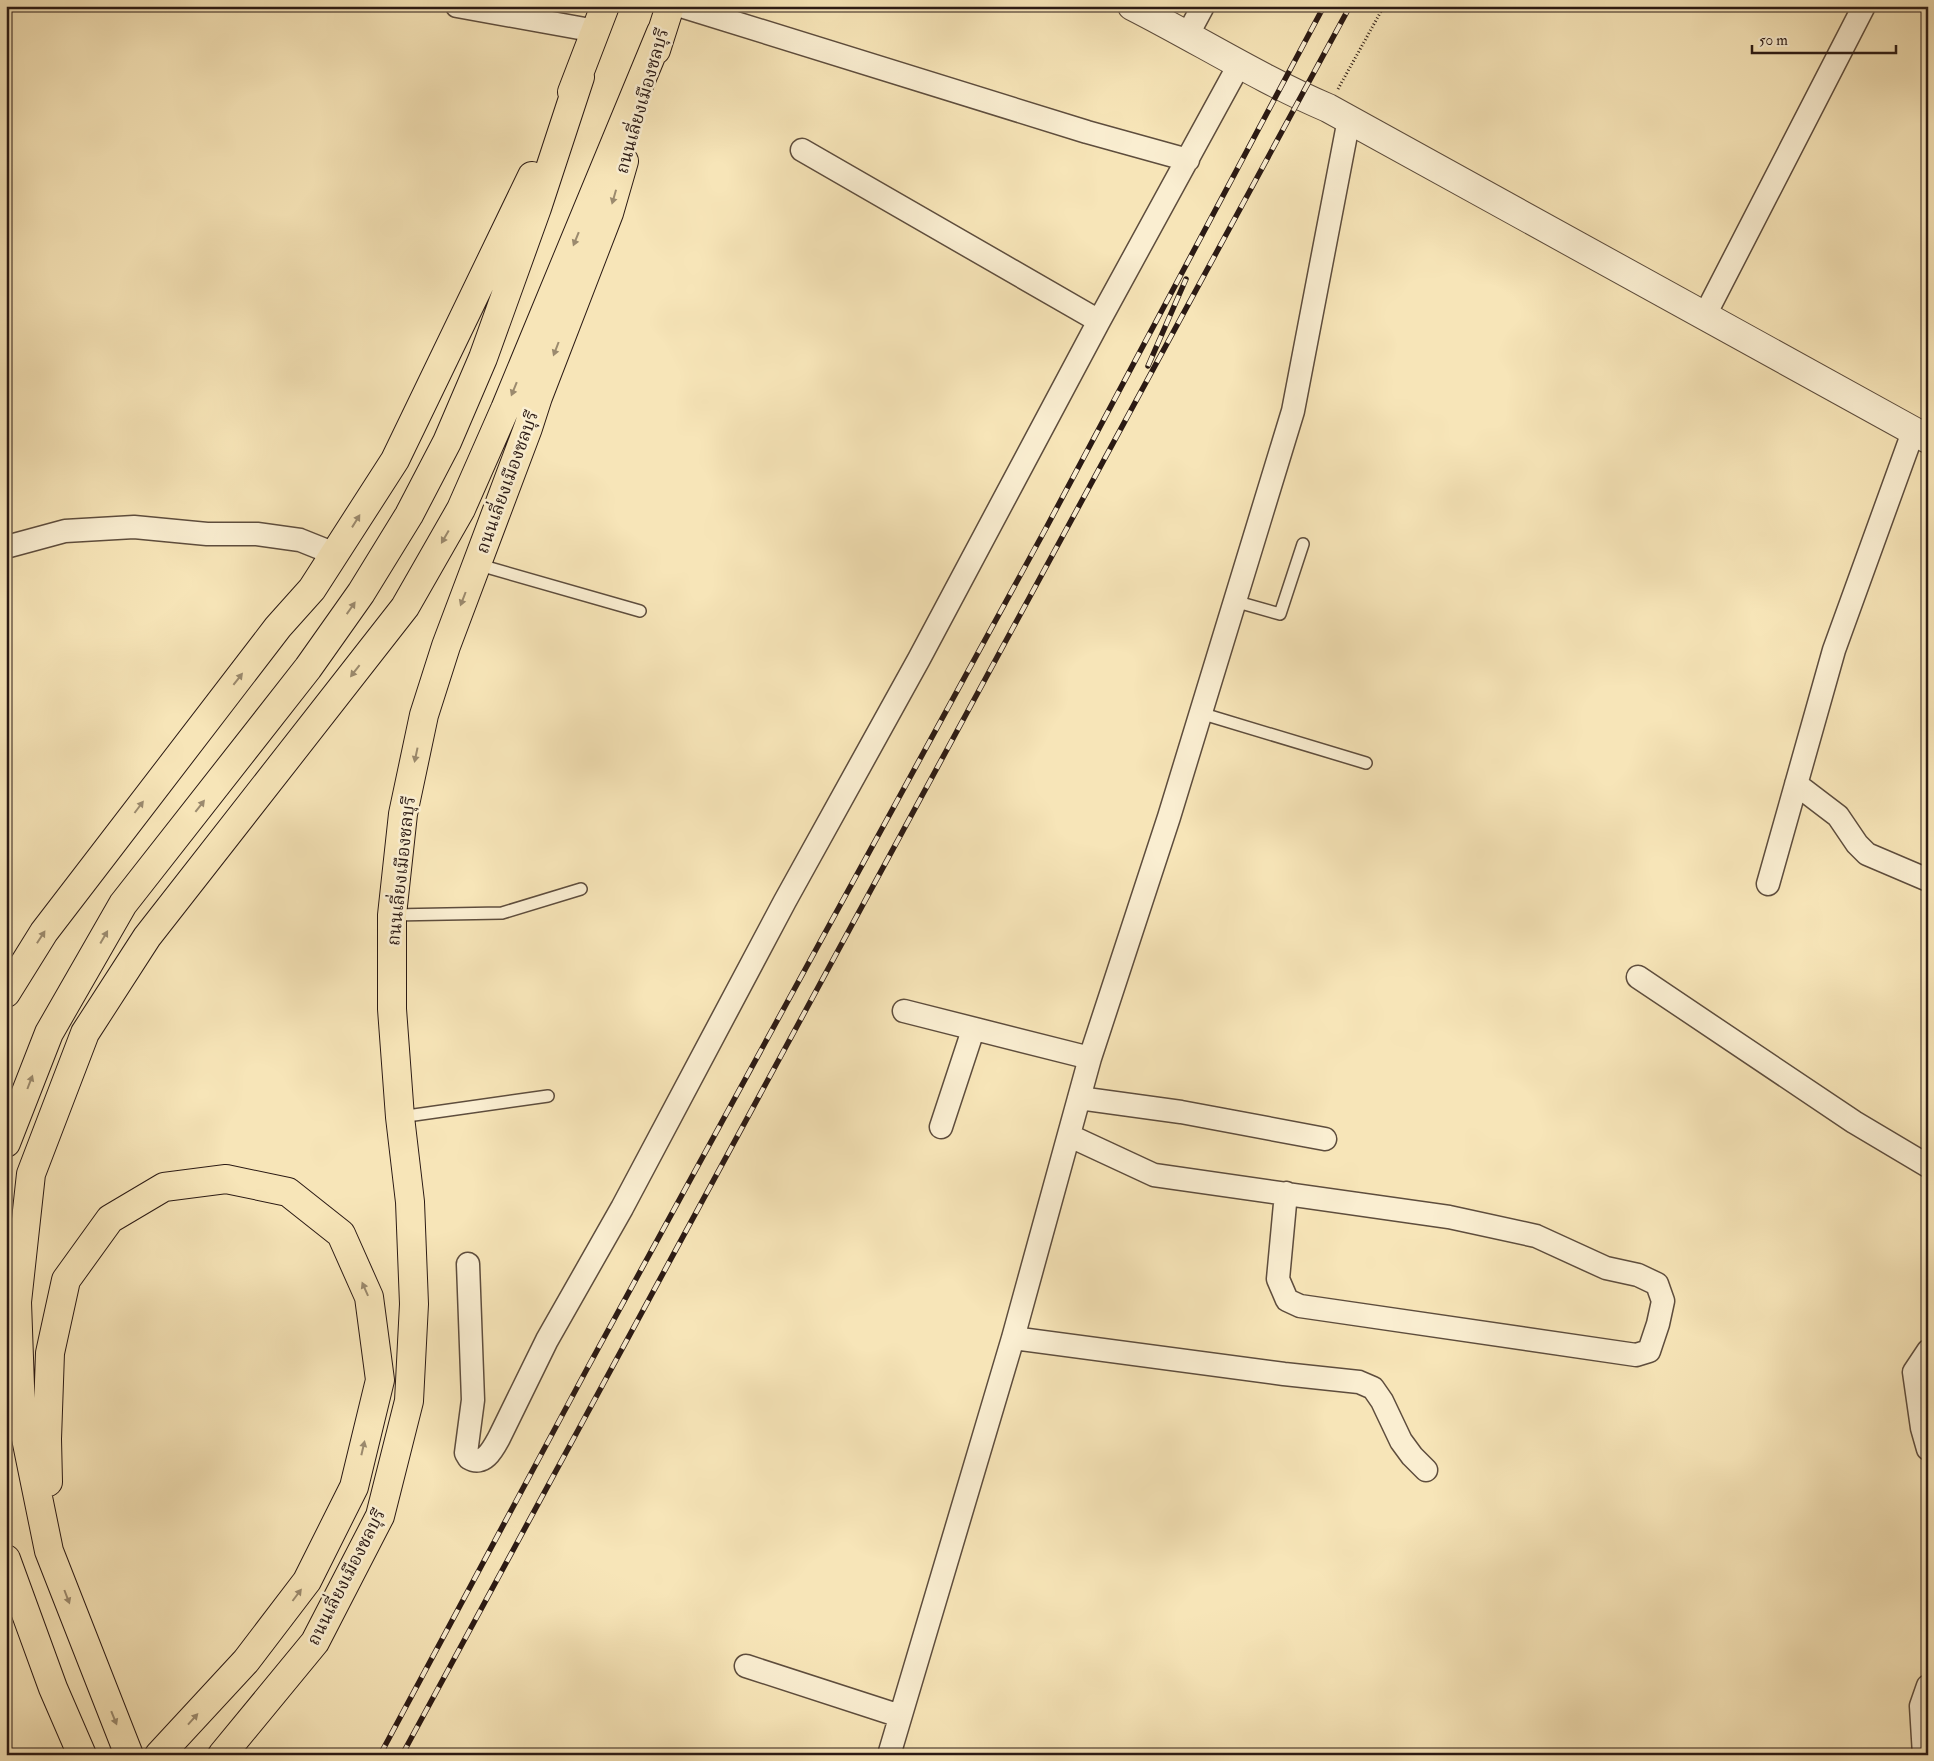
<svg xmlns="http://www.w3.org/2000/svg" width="1934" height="1761" viewBox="0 0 1934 1761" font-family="'IM FELL Double Pica','Noto Serif Thai',serif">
<rect width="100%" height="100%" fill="#f7e5b8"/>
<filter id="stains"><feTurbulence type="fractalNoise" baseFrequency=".004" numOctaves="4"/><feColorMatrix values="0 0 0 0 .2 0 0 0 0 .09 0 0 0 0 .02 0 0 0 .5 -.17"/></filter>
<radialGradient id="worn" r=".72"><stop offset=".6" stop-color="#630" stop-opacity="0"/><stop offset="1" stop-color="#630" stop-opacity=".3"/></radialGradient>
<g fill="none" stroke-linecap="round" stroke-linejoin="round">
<defs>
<path id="service" d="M476,564L640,611
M1234,601L1280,614L1303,544
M1200,713L1366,763
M392,915L502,913L581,889
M400,1117L548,1096"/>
<path id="minor" d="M457,6L596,31
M681,6L1087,132L1188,160
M1188,34L1203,6
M802,150L1099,321
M1705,315L1864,6
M6,547L65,531L134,527L207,534H257L300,540L335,554
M1796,784L1838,816L1857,844L1867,854L1928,880
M1768,884L1834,650L1913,432
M1638,977L1854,1122L1928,1166
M904,1011L1090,1058
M1079,1098L1181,1112L1325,1139
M941,1127L973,1030
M1070,1136L1154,1175L1449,1217L1536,1236L1606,1268L1638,1275L1657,1284L1663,1301L1658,1324L1649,1351L1636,1355L1300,1306L1287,1300L1278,1279L1286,1193
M468,1264L473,1400L466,1453L469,1458C484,1467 493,1449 499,1438L547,1340L622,1208L785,901L919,659L1099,321L1240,63
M1013,1338L1284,1374L1359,1382L1373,1388L1382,1401L1401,1441L1412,1456L1426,1470
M1928,1351L1914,1372L1922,1428L1928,1449
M746,1666L900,1716
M889,1755L1013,1338L1090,1058L1169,817L1293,411L1349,119
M1924,1755L1921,1706L1928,1686"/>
<path id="tertiary" d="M1132,6C1197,39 1262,80 1328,108L1928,439"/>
<path id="trunk" d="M656,50L670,6
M572,92L605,6
M6,993L44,932L278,627L312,589L395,460L532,176
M6,1143L49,1033L123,904L308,668L361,593L409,515L447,442L483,358L537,208L580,77
M48,1482L47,1439L50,1353L66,1280L110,1219L164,1187L226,1179L288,1192L341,1234L369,1297L380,1380L354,1487L307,1581L246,1661L159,1755
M6,1559L53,1688L82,1755
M129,1755L49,1551L21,1414L17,1302L31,1174L85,1033L147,937L405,607L461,509L505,409L661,32
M222,1755L315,1642L380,1516L409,1401L414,1304L410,1202L400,1117L392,1009V915L403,814L424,715L446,646L528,428L538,397L609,213L624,161"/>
</defs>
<use href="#service" stroke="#5e4d3d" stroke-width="14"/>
<use href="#minor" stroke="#5e4d3d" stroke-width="25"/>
<use href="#tertiary" stroke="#5e4d3d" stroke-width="30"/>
<use href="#trunk" stroke="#2b1a14" stroke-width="30"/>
<path stroke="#2b1a14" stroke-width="3" stroke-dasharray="1 2.5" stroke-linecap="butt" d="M1338,89L1384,6"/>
<use href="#service" stroke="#faeed1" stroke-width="11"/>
<use href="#minor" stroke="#faeed1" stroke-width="22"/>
<use href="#tertiary" stroke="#faeed1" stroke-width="28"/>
<use href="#trunk" stroke="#f7e5b8" stroke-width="28"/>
<defs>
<path id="rail" d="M1148,366L1186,279
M380,1755L588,1367L1045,530L1324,6
M402,1755L1350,6"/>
</defs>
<use href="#rail" stroke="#2b1a14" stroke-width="5.5"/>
<use href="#rail" stroke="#faeed1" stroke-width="4" stroke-dasharray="11" stroke-linecap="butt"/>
</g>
<defs><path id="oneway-solid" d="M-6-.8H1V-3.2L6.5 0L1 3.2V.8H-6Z" transform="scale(1.25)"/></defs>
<g fill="#9b8a6e">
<use href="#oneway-solid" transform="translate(614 197) rotate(106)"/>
<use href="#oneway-solid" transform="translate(576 239) rotate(112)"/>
<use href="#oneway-solid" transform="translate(556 349) rotate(111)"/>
<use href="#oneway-solid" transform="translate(514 389) rotate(112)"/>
<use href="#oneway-solid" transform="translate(356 521) rotate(-58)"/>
<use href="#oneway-solid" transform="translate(445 537) rotate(120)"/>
<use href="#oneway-solid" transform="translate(463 599) rotate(111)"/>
<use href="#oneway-solid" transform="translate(351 608) rotate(-55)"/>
<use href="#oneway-solid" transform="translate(355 671) rotate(128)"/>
<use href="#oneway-solid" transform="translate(238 679) rotate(-52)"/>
<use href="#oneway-solid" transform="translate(416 755) rotate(102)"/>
<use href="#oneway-solid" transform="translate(200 806) rotate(-52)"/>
<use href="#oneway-solid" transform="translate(139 807) rotate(-53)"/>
<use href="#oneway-solid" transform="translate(41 937) rotate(-57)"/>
<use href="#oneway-solid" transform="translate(104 937) rotate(-60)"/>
<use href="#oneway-solid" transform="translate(30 1082) rotate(-69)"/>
<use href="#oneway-solid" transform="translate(365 1289) rotate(-114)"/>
<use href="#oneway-solid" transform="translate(363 1448) rotate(-77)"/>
<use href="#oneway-solid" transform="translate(297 1595) rotate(-53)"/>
<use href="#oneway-solid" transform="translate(67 1597) rotate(69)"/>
<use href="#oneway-solid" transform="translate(114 1718) rotate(68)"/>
<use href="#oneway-solid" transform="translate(193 1719) rotate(-48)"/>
</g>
<g text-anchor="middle" stroke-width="5" stroke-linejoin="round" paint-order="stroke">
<g font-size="18" fill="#2b1a14" stroke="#faeed1">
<text transform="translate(642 101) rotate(-74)" y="6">ถนนเลี่ยงเมืองชลบุรี</text>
<text transform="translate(507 482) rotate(-70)" y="6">ถนนเลี่ยงเมืองชลบุรี</text>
<text transform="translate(401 871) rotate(-84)" y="6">ถนนเลี่ยงเมืองชลบุรี</text>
<text transform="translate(346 1577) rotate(-63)" y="6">ถนนเลี่ยงเมืองชลบุรี</text>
</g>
</g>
<rect width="1934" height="1761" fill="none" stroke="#f7e5b8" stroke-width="25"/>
<rect x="8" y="8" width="1919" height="1746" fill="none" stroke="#2b1a14" stroke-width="2.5"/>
<rect x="12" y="12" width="1909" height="1736" fill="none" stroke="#2b1a14"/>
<path d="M1752 45v8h144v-8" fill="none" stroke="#2b1a14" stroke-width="2.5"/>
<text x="1759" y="45" font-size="15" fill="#2b1a14" stroke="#faeed1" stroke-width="4" paint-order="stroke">50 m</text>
<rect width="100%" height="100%" filter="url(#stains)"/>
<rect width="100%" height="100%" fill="url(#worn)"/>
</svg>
